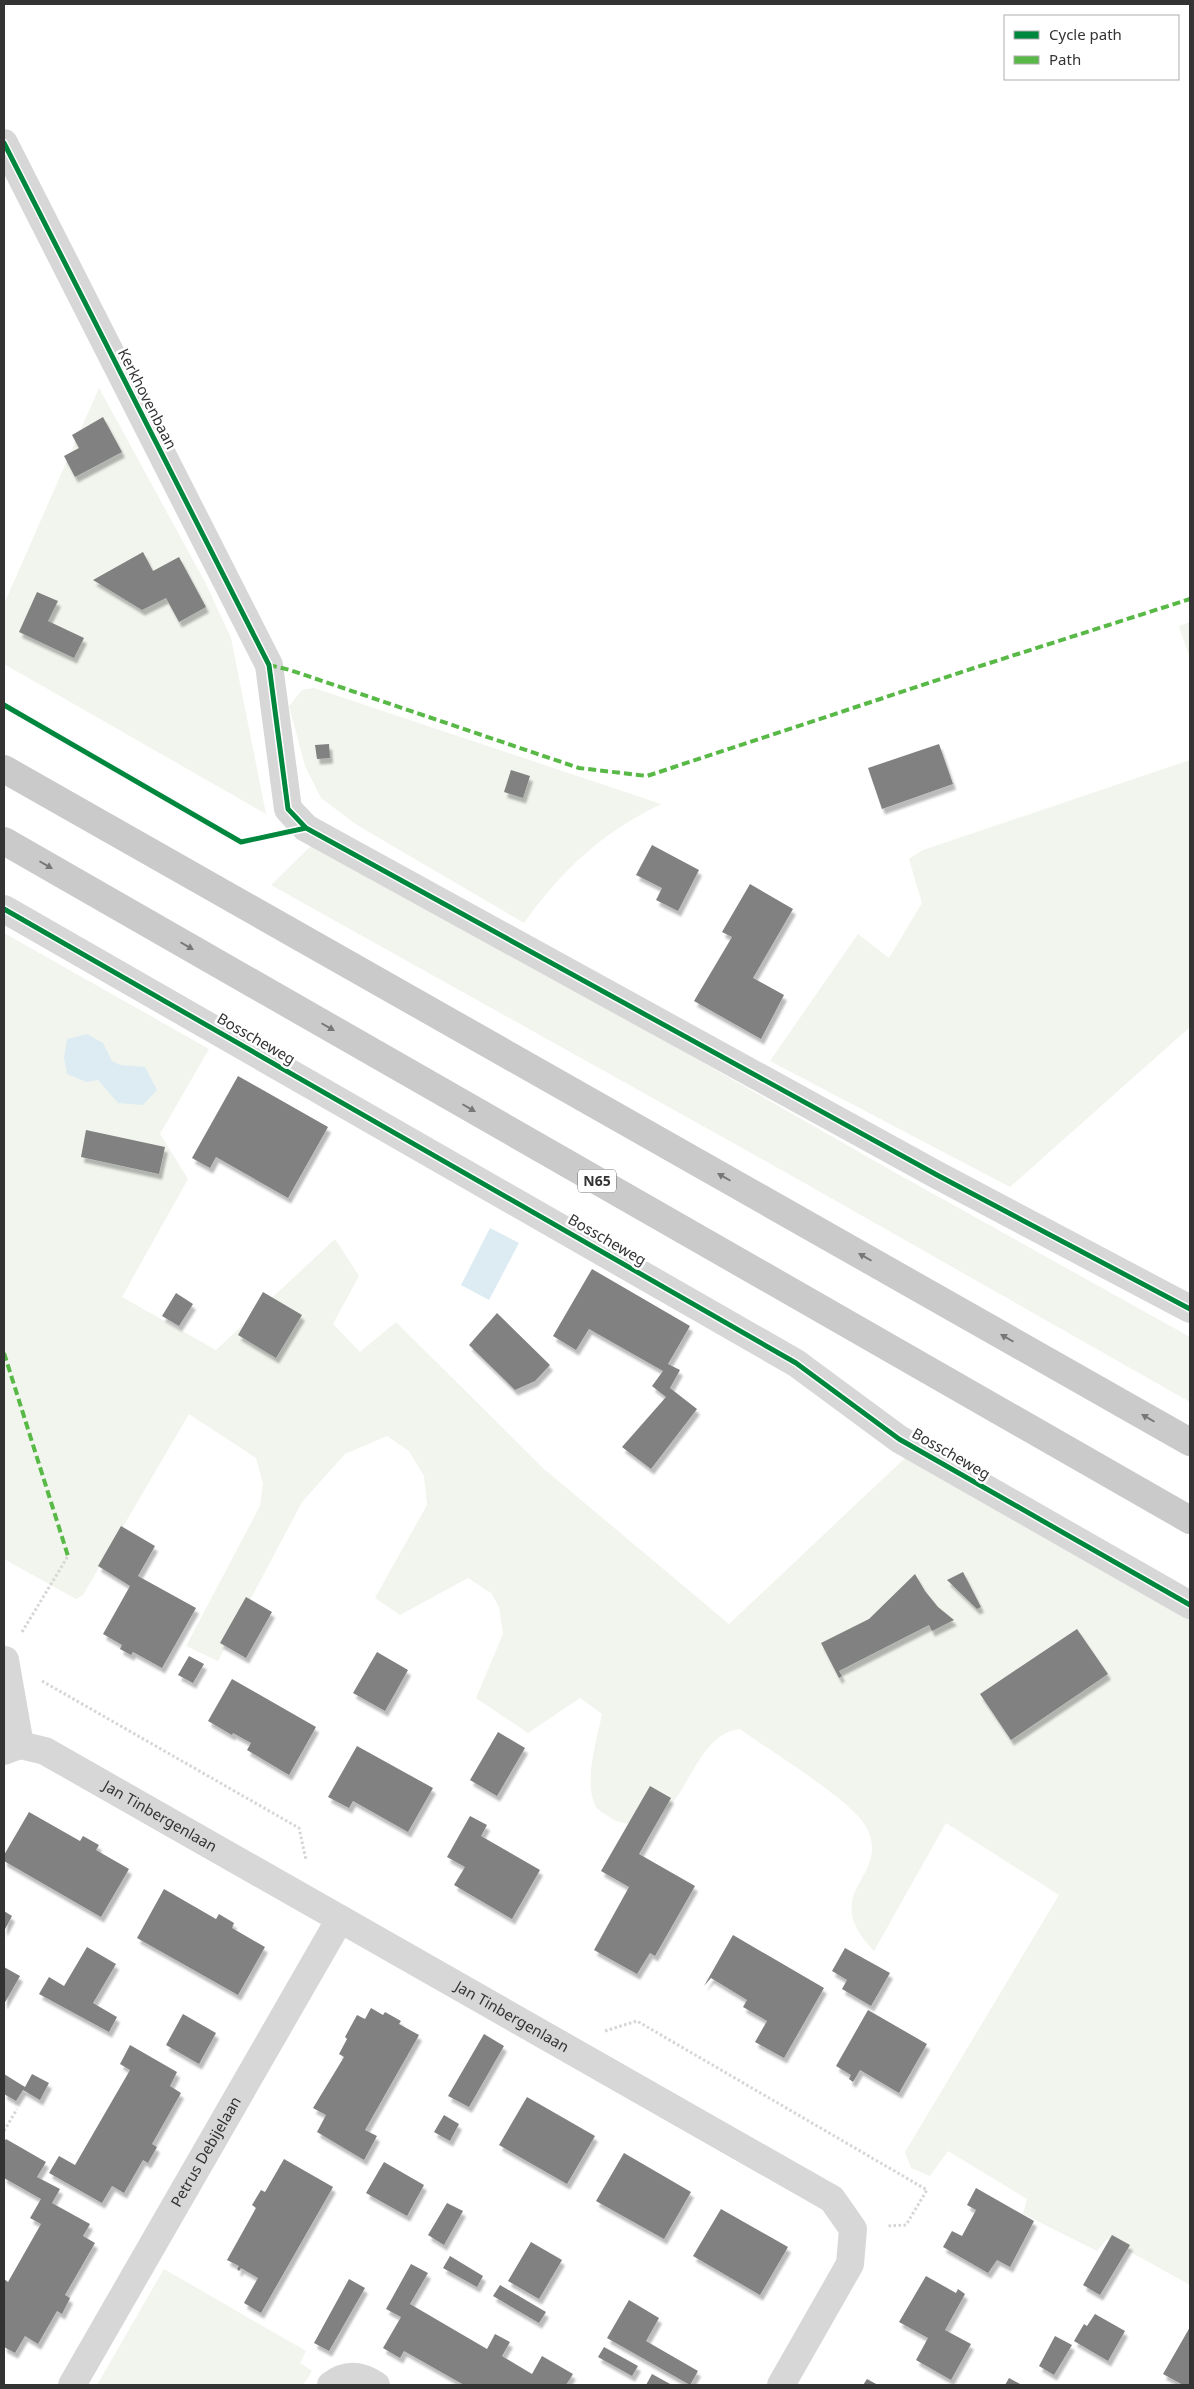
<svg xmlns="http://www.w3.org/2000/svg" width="1194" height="2389" viewBox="0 0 1194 2389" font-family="'Noto Sans',sans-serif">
<defs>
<filter id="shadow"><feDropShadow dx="3" dy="5.5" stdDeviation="1" flood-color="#0004"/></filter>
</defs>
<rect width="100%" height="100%" fill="#fff"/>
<path fill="#f1f5ed" d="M99,388L205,582L231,638L266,814L4,664V604Z
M1190,622V659L1179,626Z
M314,688L661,804C600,834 563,869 524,923L357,825L321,798L305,766L289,706L302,690Z
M1190,760V1027L1010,1187L770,1061L858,934L889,958L922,903L909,859L923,850Z
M316,841L894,1172L1190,1337V1402L801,1181L271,885Z
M4,933L209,1049L160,1134L188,1179L122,1297L216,1350L335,1239L359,1276L333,1324L360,1352L396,1322L544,1469L729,1624L905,1458L1190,1619V2285L1107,2239L1097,2251L1023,2214L1027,2199L948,2151L930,2176L911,2168L905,2152L1059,1895L946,1823L874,1951C817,1891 889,1880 868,1830C855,1801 769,1751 740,1729C689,1734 685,1830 633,1824C625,1823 618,1823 611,1818C607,1815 599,1811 596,1807C583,1783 597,1739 602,1714L580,1698L528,1733L476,1698L503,1634L499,1607L491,1593L468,1578L400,1615L375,1598L427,1505L424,1476L409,1451L387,1436L345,1454L302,1502L218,1661L186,1646L260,1506L263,1484L256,1458L189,1414L83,1595L76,1599L4,1559Z
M164,2269L306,2351L300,2363L312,2371L303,2385H97Z"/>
<path fill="#ddebf3" d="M87,1034L103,1043L112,1061L120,1065L145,1067L157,1090L143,1105L118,1103L98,1080L87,1082L67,1074L64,1058L67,1039Z
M490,1228L519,1243L489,1300L461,1285Z"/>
<path fill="#818181" filter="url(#shadow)" d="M103,417L122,452L75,477L64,456L79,448L72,435Z
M143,552L153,571L179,557L206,607L179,622L166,598L142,610L93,580Z
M37,592L58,601L48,621L84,638L74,658L19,632Z
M329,744L330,758L317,759L315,745Z
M939,744L953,784L882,809L868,768Z
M511,770L530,776L523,798L504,792Z
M652,845L699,870L678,911L656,900L662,888L636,875Z
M750,884L793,909L753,978L784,995L761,1039L694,1001L732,937L722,932Z
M238,1076L328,1127L288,1198L216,1157L210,1168L192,1158Z
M86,1130L165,1147L159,1174L81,1157Z
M592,1269L690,1326L668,1364L680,1370L670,1388L697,1409L651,1469L622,1447L666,1397L652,1386L663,1371L589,1329L576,1350L553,1336Z
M263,1292L302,1315L276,1358L238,1335Z
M176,1293L193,1304L179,1326L162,1316Z
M497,1313L550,1365L535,1381L515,1390L469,1345Z
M121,1526L155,1546L138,1576L196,1608L162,1668L133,1652L131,1655L120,1649L122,1645L103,1634L130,1586L98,1566Z
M963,1572L981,1607L977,1609L947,1580Z
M915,1574L925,1591L938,1607L954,1620L932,1631L929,1625L839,1671L842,1676L839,1678L821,1643L869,1619Z
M246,1597L272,1612L246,1658L220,1643Z
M1077,1629L1108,1674L1011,1740L980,1694Z
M377,1652L408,1670L385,1711L353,1693Z
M189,1656L204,1664L193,1683L178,1675Z
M232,1679L316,1727L289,1775L247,1750L251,1743L233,1733L232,1735L208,1721Z
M498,1732L525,1748L497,1796L470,1780Z
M357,1746L433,1788L408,1832L353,1801L349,1808L328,1797Z
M650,1786L671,1798L639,1854L695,1886L655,1956L650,1953L637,1974L594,1950L629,1887L601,1871Z
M29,1812L80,1841L83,1836L99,1845L96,1850L129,1869L101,1917L4,1861V1855Z
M470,1816L487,1825L481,1836L540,1870L512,1919L454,1885L465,1867L447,1857Z
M164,1889L216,1919L219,1914L234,1923L232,1928L265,1947L238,1995L137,1938Z
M4,1911L12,1916L4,1931Z
M733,1935L824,1988L784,2058L755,2042L767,2021L743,2007L747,2000L711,1978L704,1986Z
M87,1947L116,1964L93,2003L117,2017L109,2032L39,1994L49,1977L64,1986Z
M845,1948L890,1973L871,2006L842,1989L847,1980L832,1971Z
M4,1967L20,1976L4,2004Z
M371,2008L383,2015L385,2012L401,2021L399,2024L419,2035L365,2130L377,2136L364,2160L317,2132L326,2115L313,2108L344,2057L339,2054L347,2039L345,2037L357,2015L365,2019Z
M868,2010L927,2044L899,2093L860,2070L853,2082L849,2079L851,2075L836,2066Z
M183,2014L216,2033L199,2064L166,2045Z
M484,2034L504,2046L469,2107L448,2096Z
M130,2045L177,2072L170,2086L181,2093L152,2144L157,2147L148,2163L143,2160L124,2193L112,2186L102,2203L49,2173L59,2156L75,2165L130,2070L120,2064Z
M4,2074L25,2087L32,2074L49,2083L40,2100L23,2090L16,2101L4,2094Z
M527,2097L595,2136L567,2184L499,2145Z
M444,2115L459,2124L450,2141L434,2132Z
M6,2139L46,2162L37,2177L60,2189L52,2203L90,2224L83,2236L95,2243L65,2295L70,2298L62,2314L57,2311L38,2344L25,2336L15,2353L4,2347V2279L8,2282L41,2224L30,2218L41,2199L4,2178V2142Z
M624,2153L691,2192L664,2239L596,2201Z
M284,2159L333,2187L261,2313L244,2303L258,2278L241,2268L239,2271L237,2269L239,2266L227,2260L256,2208L252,2205L261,2190L265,2192Z
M384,2162L424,2185L407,2216L366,2193Z
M976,2188L1034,2221L1010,2267L997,2260L988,2273L943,2247L952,2231L962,2236L976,2210L967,2205Z
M447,2203L463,2211L444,2245L428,2235Z
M721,2209L788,2247L760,2295L693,2256Z
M1112,2235L1130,2245L1100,2295L1083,2285Z
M531,2242L562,2260L539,2299L508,2281Z
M450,2256L483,2276L477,2287L443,2268Z
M411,2264L428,2273L410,2304L487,2349L495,2334L510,2342L502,2356L532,2374L542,2356L573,2374L566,2385H464L404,2351L400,2358L383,2348L401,2317L386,2309Z
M926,2276L956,2293L958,2289L965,2294L945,2330L971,2344L951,2380L916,2360L928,2338L899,2322Z
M349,2279L365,2288L329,2351L314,2343Z
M500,2285L546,2312L539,2323L493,2296Z
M629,2300L659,2318L646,2341L698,2371L690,2385L607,2338Z
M1095,2314L1125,2331L1108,2361L1074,2341L1084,2324L1087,2326Z
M1190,2327V2385H1183L1163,2374Z
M1055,2336L1072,2345L1054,2375L1039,2366Z
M604,2347L638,2366L632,2376L598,2357Z
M652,2374L672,2385H646Z
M1009,2378L1022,2385H1005Z
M867,2379L878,2385H863Z"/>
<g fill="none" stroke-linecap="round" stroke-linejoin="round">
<path stroke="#d6d6d6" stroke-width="3" stroke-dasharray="2.5 2.5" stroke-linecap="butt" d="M22,1632L68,1556
M42,1681L299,1828L306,1860
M605,2031L637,2021L927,2190L906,2225L886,2226
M4,2131L17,2109"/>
<g stroke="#d7d7d7" stroke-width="28">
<path d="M4,143L269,665L288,809L306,828L937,1175L1190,1309"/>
<path d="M4,909L796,1363L899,1439L1190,1605"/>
<path d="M5,1660L20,1745"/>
<path id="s1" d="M4,1751L20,1745L45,1751L832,2199L853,2229L850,2264L781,2385"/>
<path id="s2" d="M72,2385L340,1919"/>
<path d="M331,2385C347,2373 360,2375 376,2385"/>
</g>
<path stroke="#cacaca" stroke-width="28" d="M4,769L1190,1442
M4,841L1190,1520"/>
<path stroke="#58b947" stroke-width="4" stroke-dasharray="8 4" stroke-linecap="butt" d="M269,665L290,670L579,768L647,776L974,668L1190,599
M4,1353L68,1556"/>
<defs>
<path id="cycleway" d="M4,143L269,665L288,809L306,828L937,1175L1190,1309
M4,705L241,842L306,828
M4,909L796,1363L899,1439L1190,1605"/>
</defs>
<use href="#cycleway" stroke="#fff" stroke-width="8"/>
<use href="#cycleway" stroke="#00873e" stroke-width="5"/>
</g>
<defs><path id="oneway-solid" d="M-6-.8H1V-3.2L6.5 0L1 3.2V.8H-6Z" transform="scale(1.25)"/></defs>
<g fill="#777">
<use href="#oneway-solid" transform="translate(46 865) rotate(30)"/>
<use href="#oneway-solid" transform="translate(187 946) rotate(30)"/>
<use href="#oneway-solid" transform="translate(328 1027) rotate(30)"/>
<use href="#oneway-solid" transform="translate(469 1108) rotate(30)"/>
<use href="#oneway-solid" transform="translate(724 1177) rotate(-150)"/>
<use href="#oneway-solid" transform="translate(865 1257) rotate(-150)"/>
<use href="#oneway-solid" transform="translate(1007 1338) rotate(-150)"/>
<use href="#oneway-solid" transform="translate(1148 1418) rotate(-150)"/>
</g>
<g text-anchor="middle" stroke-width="5" stroke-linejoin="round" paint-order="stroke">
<rect fill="#fff" stroke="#707070" stroke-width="1" x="578" y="1169.5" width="38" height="23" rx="4"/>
<g font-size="14" font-weight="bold" fill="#333">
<text x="597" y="1186">N65</text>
</g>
<g font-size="15" fill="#333" stroke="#fff">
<text transform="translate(147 399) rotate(63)" y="5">Kerkhovenbaan</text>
<text transform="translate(256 1039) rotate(30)" y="5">Bosscheweg</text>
<text transform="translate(607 1240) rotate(30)" y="5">Bosscheweg</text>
<text transform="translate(951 1454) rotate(30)" y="5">Bosscheweg</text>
<text dy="5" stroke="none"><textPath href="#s1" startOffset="175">Jan Tinbergenlaan</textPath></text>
<text dy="5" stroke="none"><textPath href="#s1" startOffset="580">Jan Tinbergenlaan</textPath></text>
<text dy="5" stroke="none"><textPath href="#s2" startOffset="269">Petrus Debijelaan</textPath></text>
</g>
</g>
<rect width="1194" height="2389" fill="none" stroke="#333333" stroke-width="10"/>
<rect x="1004" y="15" width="175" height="65" fill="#ffffff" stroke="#adadad"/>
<rect x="1014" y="31" width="25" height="8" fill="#00873e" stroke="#adadad"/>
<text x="1049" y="40" font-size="15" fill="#333333">Cycle path</text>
<rect x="1014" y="56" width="25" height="8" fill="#58b947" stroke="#adadad"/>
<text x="1049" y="65" font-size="15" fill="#333333">Path</text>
</svg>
